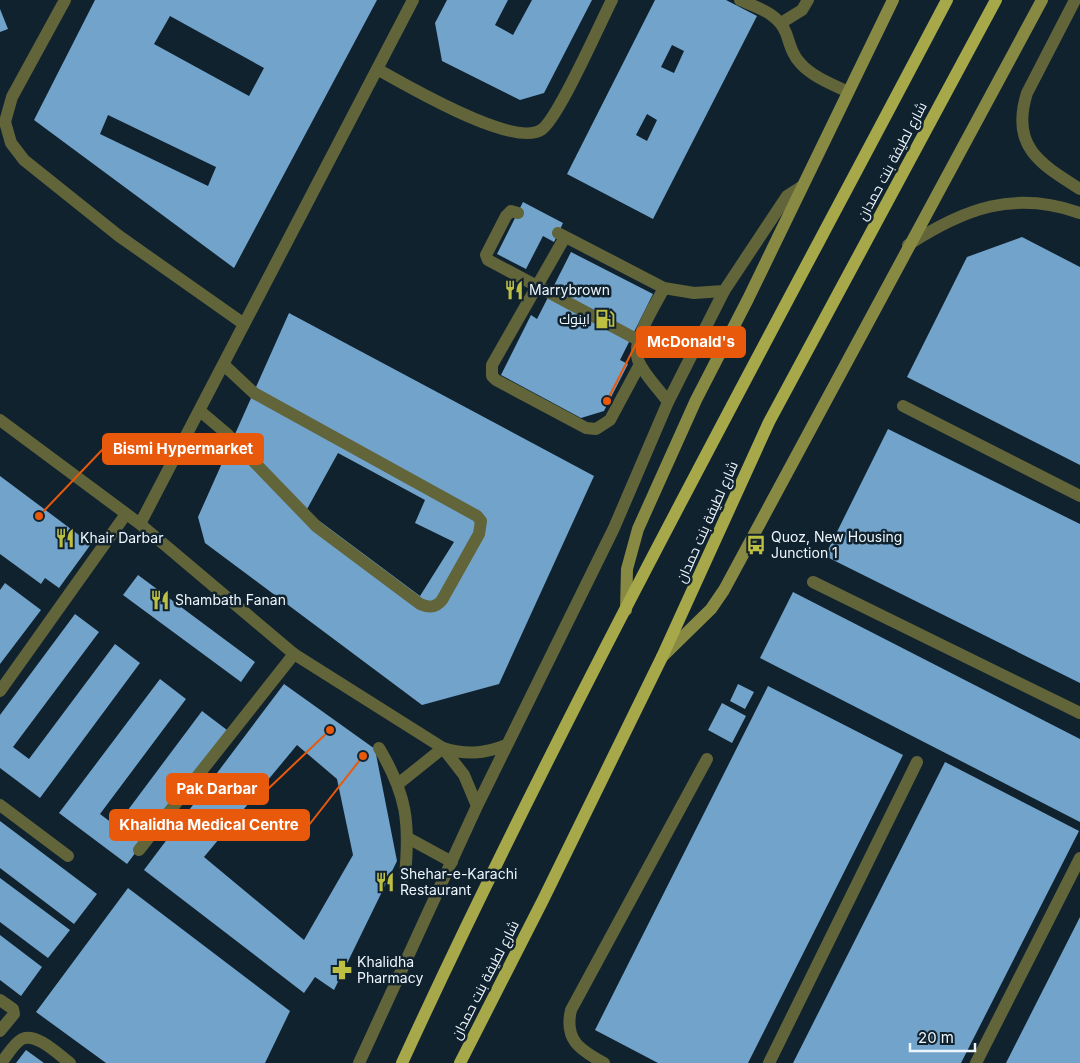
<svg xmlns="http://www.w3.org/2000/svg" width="1080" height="1063" viewBox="0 0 1080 1063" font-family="Inter,Cairo,sans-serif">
<rect width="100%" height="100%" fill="#11222f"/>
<path fill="#71a3cb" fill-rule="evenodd" d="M95,0H377L234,268L34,120ZM170,16L264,68L249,96L154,44ZM108,115L216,167L208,186L100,134Z
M447,0H508L495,25L513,35L532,0H592L544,93L520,100L442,61L435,23Z
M655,0H726L757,16L653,219L567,174ZM672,45L684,51L674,73L661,67ZM647,114L657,120L647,141L636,135Z
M0,9L8,29L0,32Z
M523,202L563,223L554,242L543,236L526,269L497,254Z
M1022,237L1080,267V465L907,377L967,257Z
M571,252L653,294L620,360L628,364L604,411L581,418L501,375L531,315L537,319Z
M289,313L594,476L499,684L422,705L205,543L198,517ZM338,453L425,500L415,523L454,542L420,596L306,511Z
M888,429L1080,524V683L825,556Z
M0,476L91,544L59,588L45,578L41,584L0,554Z
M138,575L255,662L241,682L123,595Z
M5,583L41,610L0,664V590Z
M793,592L1080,739V822L760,658Z
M75,614L99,632L13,747L29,759L115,644L140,663L40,798L0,768V715Z
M160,679L186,699L100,814L116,826L202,711L227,730L127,864L59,813Z
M284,684L375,749L397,861L334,990L315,977L304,993L144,870ZM297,745L337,779L353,855L304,940L204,857Z
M738,684L754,692L745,709L730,701Z
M768,686L903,755L748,1063H658L595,1030Z
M722,703L746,716L732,743L708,730Z
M945,762L1079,831L961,1063H793Z
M0,821L97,894L74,924L0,868Z
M0,878L70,930L48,958L0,922Z
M128,888L290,1011L265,1063H106L36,1012Z
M1080,917V1063H1006Z
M0,935L42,967L21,996L0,980Z
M26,1050L44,1063H16Z"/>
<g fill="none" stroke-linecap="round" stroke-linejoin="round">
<path stroke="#626439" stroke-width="12" d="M781,23L802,10L808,0
M518,213L511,211L506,216L486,255L488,260L638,340
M558,233L664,288L694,293L724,291
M565,237L492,365V376L496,380L586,428L596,429L610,420L640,364
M664,288C655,306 631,341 638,360C644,375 659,389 668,402
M903,406L1080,496
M200,411L226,433L317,527L420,604C429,608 436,608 442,600L479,534L481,521L477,516L254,393L224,365
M813,582L1080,713
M0,691L126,514
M379,748C407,795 410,823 405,876
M398,784L443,748
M0,805L68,856
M408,838L452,862
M139,850L294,654
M0,1000L13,1009L14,1014L0,1031
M1,1063C7,1056 14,1043 22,1039C36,1032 59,1055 70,1063
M604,1063C580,1050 564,1040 571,1010L707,759
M769,1063L917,762
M976,1063L1080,858"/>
<path stroke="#626439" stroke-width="12" d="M65,0L12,97L5,122L11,143L24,160L119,236L244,324
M740,0C758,8 778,13 786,33C790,44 792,55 801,64C813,77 832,84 848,92
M1075,0L1027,93C1010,146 1040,164 1080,189
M377,69C406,85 512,148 541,130C558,120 600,23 612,0
M908,245C965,208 1014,190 1080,213
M0,420L140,524L294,654L443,748L464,775L477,806
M140,524L413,0
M443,748C466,755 484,754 506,745
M359,1063L477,806L614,528L668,402L724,291L787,196L801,187"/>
<path stroke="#888a43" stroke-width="12" d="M626,610L627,569L638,529L696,400L748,299L893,0
M662,657L711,609L724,590L1042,0"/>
<path stroke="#a6a849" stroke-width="12" d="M402,1063C568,702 762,352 947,0
M460,1063L543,900L662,657L769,422L996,0"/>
</g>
<defs>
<symbol id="restaurant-bare" viewBox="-9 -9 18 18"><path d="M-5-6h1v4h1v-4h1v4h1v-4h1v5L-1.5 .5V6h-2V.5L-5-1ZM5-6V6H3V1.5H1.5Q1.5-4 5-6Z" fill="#bdbf43" stroke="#11222f" stroke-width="2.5" paint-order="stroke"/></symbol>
<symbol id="fuel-bare" viewBox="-9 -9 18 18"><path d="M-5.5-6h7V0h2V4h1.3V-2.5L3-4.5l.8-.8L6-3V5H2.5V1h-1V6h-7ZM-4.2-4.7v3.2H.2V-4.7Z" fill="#bdbf43" stroke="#11222f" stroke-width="2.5" paint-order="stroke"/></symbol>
<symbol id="bus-bare" viewBox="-9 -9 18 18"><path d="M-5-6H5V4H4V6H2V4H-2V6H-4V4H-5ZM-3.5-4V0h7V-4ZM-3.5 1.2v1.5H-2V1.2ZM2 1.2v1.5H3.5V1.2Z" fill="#bdbf43" stroke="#11222f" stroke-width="2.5" paint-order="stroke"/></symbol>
<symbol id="pharmacy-bare" viewBox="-9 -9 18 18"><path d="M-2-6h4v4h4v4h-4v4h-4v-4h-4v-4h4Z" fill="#bdbf43" stroke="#11222f" stroke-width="2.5" paint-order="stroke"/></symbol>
</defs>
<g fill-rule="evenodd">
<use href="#restaurant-bare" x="500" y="276" width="28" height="28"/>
<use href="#fuel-bare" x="591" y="305" width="28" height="28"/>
<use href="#restaurant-bare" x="51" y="524" width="28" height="28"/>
<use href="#bus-bare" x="742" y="531" width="28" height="28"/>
<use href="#restaurant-bare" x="146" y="586" width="28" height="28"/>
<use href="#restaurant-bare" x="371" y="868" width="28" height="28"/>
<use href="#pharmacy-bare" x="328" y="956" width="28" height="28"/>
</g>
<g text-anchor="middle" stroke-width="5" stroke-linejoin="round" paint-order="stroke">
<g font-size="14" fill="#eef6fd" stroke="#11222f">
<text transform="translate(892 161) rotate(-62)" y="5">شارع لطيفة بنت حمدان</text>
<text transform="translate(707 522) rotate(-66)" y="5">شارع لطيفة بنت حمدان</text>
<text transform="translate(485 980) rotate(-63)" y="5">شارع لطيفة بنت حمدان</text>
</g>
<g font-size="14" fill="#eef6fd" stroke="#11222f" text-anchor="start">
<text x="529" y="295">Marrybrown</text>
<text x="590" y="324" text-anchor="end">اينوك</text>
<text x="771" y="542">Quoz, New Housing<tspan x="771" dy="16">Junction 1</tspan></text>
<text x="80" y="543">Khair Darbar</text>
<text x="175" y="605">Shambath Fanan</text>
<text x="400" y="879">Shehar-e-Karachi<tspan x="400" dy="16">Restaurant</tspan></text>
<text x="357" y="967">Khalidha<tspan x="357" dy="16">Pharmacy</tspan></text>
</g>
</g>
<path fill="none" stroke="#e8590c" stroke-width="2" d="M607 401L637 342M39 516L103 449M330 730L268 789M363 756L309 825"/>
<g fill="#e8590c" stroke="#11222f" stroke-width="2">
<circle cx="607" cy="401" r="5"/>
<circle cx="39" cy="516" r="5"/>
<circle cx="330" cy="730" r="5"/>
<circle cx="363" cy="756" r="5"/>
</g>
<g fill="#e8590c" stroke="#e8590c" stroke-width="2">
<rect x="637" y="327" width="108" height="30" rx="5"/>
<rect x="103" y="434" width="160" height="30" rx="5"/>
<rect x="167" y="774" width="101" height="30" rx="5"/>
<rect x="110" y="810" width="199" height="30" rx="5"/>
</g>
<g font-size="15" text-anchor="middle" font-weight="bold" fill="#fff">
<text x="691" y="347">McDonald's</text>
<text x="183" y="454">Bismi Hypermarket</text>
<text x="217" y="794">Pak Darbar</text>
<text x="209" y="830">Khalidha Medical Centre</text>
</g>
<path d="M910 1043v8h65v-8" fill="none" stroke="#eef6fd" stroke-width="2.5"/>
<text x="918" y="1043" font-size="15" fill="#eef6fd" stroke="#11222f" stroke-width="4" paint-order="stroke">20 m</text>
</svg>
